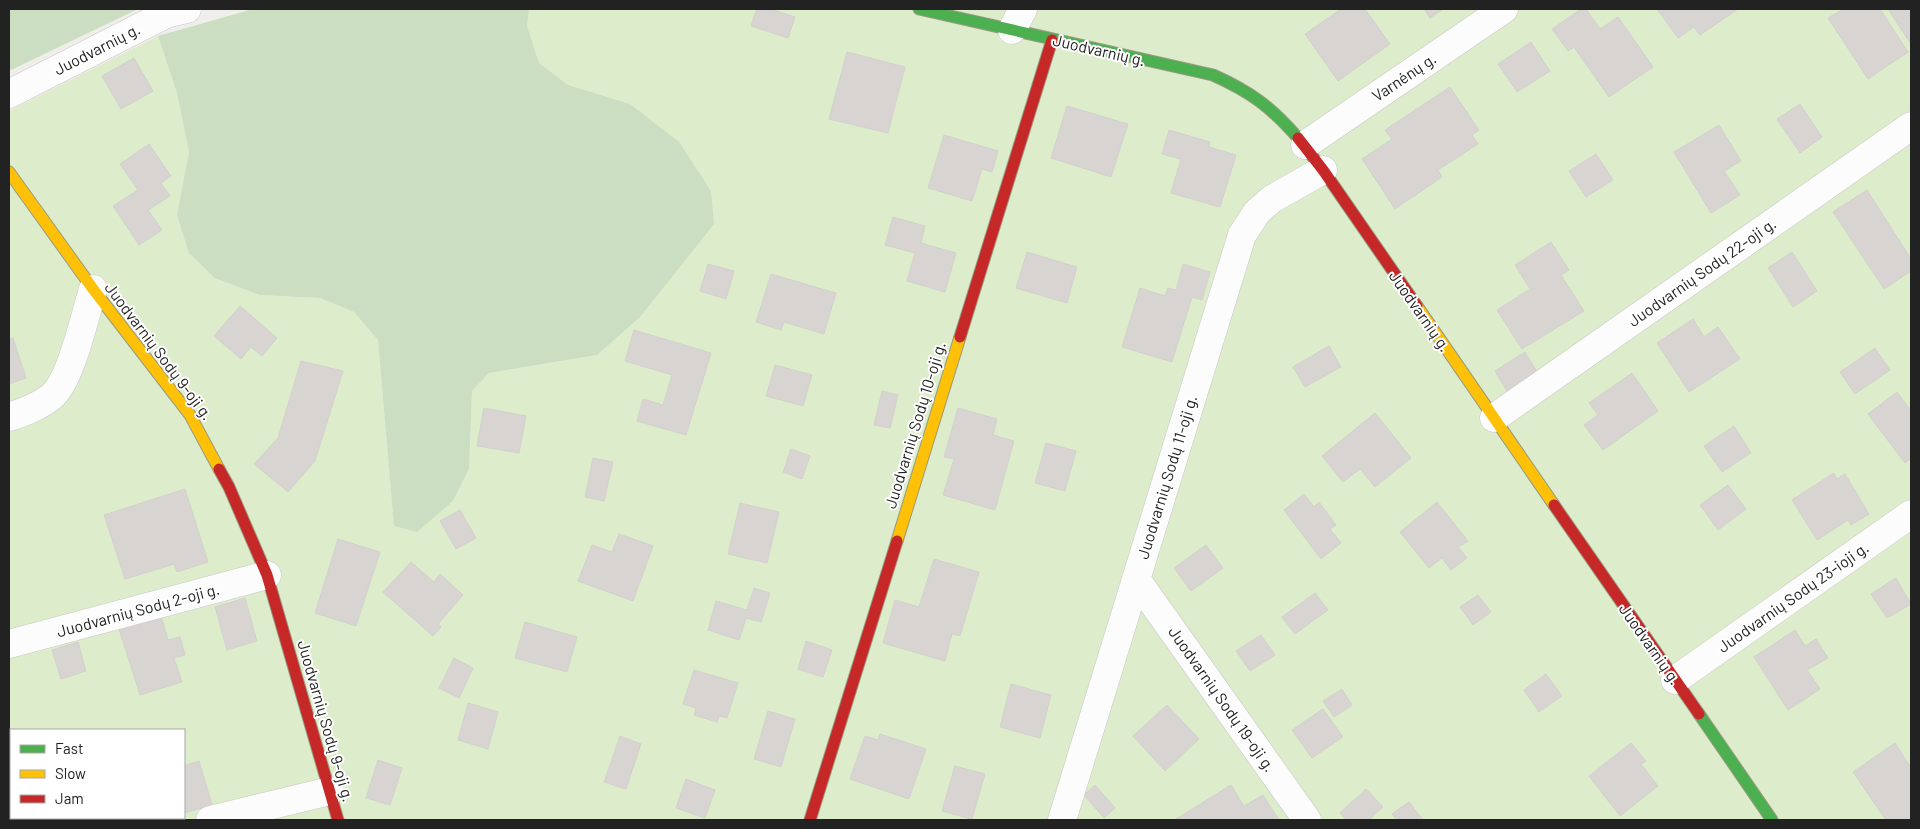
<svg xmlns="http://www.w3.org/2000/svg" width="1920" height="829" viewBox="0 0 1920 829" font-family="Barlow,sans-serif">
<rect width="100%" height="100%" fill="#f0eeeb"/>
<path fill="#ddeccb" fill-rule="evenodd" d="M529,9H1911V820H9V111L158,36L177,93L189,152L177,215L260,295L320,298L354,312L378,340L394,525L453,501L469,469L472,391L489,373L597,355L630,104L568,85L539,63L527,26ZM11,730H184V818H11Z"/>
<path fill="#cbdec1" d="M9,9H138L9,71Z
M253,9H529L527,26L539,63L568,85L630,104L679,142L711,191L714,224L640,317L597,355L489,373L472,391L469,469L453,501L417,532L394,526L378,340L354,312L320,298L260,295L215,278L189,253L177,215L189,152L177,93L158,36Z"/>
<path fill="#d7d4d2" stroke="#d3d0cc" d="M757,9H770L795,17L788,38L751,26Z
M1341,9H1365L1390,44L1338,81L1305,34Z
M1424,9H1443L1430,18Z
M1581,9H1586L1600,29L1618,17L1653,67L1609,97L1574,47L1568,51L1552,29Z
M1657,9H1738L1700,35L1694,27L1678,38Z
M1843,9H1880L1908,52L1868,79L1828,18Z
M1888,9H1911V44Z
M1531,42L1550,71L1517,92L1498,64Z
M847,52L905,67L888,133L829,119Z
M134,58L153,91L121,109L102,76Z
M1450,87L1479,130L1472,135L1478,144L1438,170L1442,177L1395,209L1362,159L1392,139L1385,130Z
M1800,104L1822,137L1800,153L1777,119Z
M1067,106L1128,124L1111,177L1051,158Z
M1719,125L1741,161L1724,171L1740,195L1711,213L1674,152Z
M1169,130L1210,142L1209,147L1236,155L1220,207L1171,193L1181,159L1162,154Z
M944,135L998,151L992,172L982,169L972,201L928,188Z
M149,144L171,176L161,183L170,196L148,210L162,230L139,245L113,206L138,190L120,164Z
M1596,154L1613,180L1586,197L1569,171Z
M1867,190L1911,259V271L1884,289L1833,212Z
M893,217L925,226L921,243L956,253L945,292L907,281L915,253L885,245Z
M1551,242L1569,270L1561,275L1584,311L1522,349L1497,310L1530,289L1515,265Z
M1027,252L1077,267L1067,303L1016,288Z
M1792,252L1817,291L1793,307L1768,268Z
M708,264L734,271L726,299L700,291Z
M1183,264L1210,272L1202,300L1192,297L1172,362L1122,347L1140,288L1165,296L1168,288L1176,290Z
M771,274L836,293L824,334L784,322L781,330L756,322Z
M240,306L277,338L262,356L251,347L241,359L214,336Z
M1693,319L1704,337L1718,327L1740,359L1689,392L1657,343Z
M634,330L711,353L686,435L637,421L643,399L663,405L672,375L625,361Z
M13,338L26,378L9,384V339Z
M1329,346L1341,367L1305,387L1293,367Z
M1875,348L1890,370L1855,394L1840,372Z
M1525,352L1539,375L1508,393L1495,371Z
M301,361L343,371L315,461L288,492L254,464L278,438Z
M775,365L812,375L803,406L766,396Z
M1632,373L1658,411L1603,450L1584,425L1598,415L1589,403Z
M882,391L898,395L890,428L874,425Z
M1897,392L1911,411V458L1905,463L1868,414Z
M484,408L526,416L519,453L477,446Z
M958,408L997,419L993,435L1014,441L995,510L943,495L954,459L944,457Z
M1375,413L1411,458L1375,487L1360,469L1343,482L1322,456Z
M1734,426L1751,453L1722,472L1704,446Z
M1046,443L1076,451L1065,491L1035,483Z
M791,449L810,456L802,479L783,472Z
M593,458L613,462L604,501L585,497Z
M1834,473L1837,479L1845,474L1869,514L1851,525L1848,520L1817,540L1792,500Z
M1728,485L1746,509L1718,530L1700,505Z
M185,489L208,562L177,572L174,564L125,579L104,515Z
M1304,494L1314,507L1319,502L1336,525L1330,529L1341,543L1321,559L1284,510Z
M1437,502L1468,541L1458,547L1467,558L1451,570L1442,558L1429,568L1400,532Z
M740,503L779,512L767,563L728,554Z
M460,510L476,538L456,549L440,521Z
M619,534L653,546L633,601L578,581L592,545L612,552Z
M338,539L380,552L356,626L315,613Z
M1206,545L1223,568L1191,591L1174,568Z
M934,559L979,572L960,636L952,634L945,661L883,643L895,600L919,607Z
M411,562L434,582L440,574L463,595L438,624L441,627L433,636L383,592Z
M1896,578L1911,604L1887,618L1871,594Z
M754,588L770,593L761,622L746,618L739,640L708,630L716,601L747,610Z
M1315,593L1328,610L1295,634L1282,617Z
M1478,595L1491,612L1473,625L1460,607Z
M245,598L257,641L227,650L215,607Z
M161,616L168,640L180,637L185,655L174,658L182,682L140,695L119,629Z
M525,622L577,637L567,672L515,658Z
M1795,630L1805,646L1816,639L1828,658L1807,670L1820,689L1788,710L1754,657Z
M1261,635L1275,655L1250,671L1236,651Z
M806,641L832,650L823,677L798,669Z
M78,642L86,671L61,679L52,650Z
M454,658L473,668L459,698L439,688Z
M694,670L738,683L727,718L719,716L717,722L694,715L696,708L683,704Z
M1546,674L1562,696L1539,712L1524,690Z
M1011,684L1051,695L1040,738L1000,727Z
M1342,689L1352,705L1334,717L1323,701Z
M468,703L498,712L488,749L458,740Z
M1167,705L1199,739L1165,771L1133,736Z
M1323,709L1343,737L1312,758L1292,730Z
M768,711L795,719L781,767L754,759Z
M880,734L926,749L909,799L850,779L865,736L878,740Z
M620,736L641,744L626,789L604,782Z
M1631,743L1646,761L1641,764L1658,786L1620,816L1589,776Z
M1895,743L1911,768V820H1886L1853,772Z
M378,760L402,768L390,805L366,798Z
M199,761L212,805L184,813V766Z
M955,766L985,774L972,819L942,811Z
M686,779L715,790L705,818L676,808Z
M1095,785L1115,808L1104,818L1084,795Z
M1231,785L1244,806L1263,795L1279,820H1177L1176,819Z
M1366,789L1383,807L1369,820H1347L1340,813Z
M1409,802L1423,820H1397L1392,814Z
M89,818H124L116,820H90Z"/>
<g fill="none" stroke-linecap="round" stroke-linejoin="round">
<defs>
<path id="street" d="M1012,30L1023,9
M9,94L166,14L187,9
M1305,145L1504,9
M9,417C24,412 38,407 51,397C71,381 85,315 93,289
M1494,418L1911,126
M1136,579L1307,820
M9,644L267,575
M1675,680L1911,514
M210,820L330,791
M1062,820L1242,235L1257,212L1272,199L1323,170"/>
<path id="fast" d="M919,9L1213,75C1251,92 1271,107 1298,138
M1699,714L1772,820"/>
<path id="slow" d="M9,172L93,289L190,415L219,469
M1417,306L1554,505
M897,541L960,337"/>
<path id="jam" d="M1298,138L1323,170L1417,306
M960,337L1052,40
M219,469L229,487L267,575L338,820
M1554,505L1699,714
M810,820L897,541"/>
</defs>
<use href="#street" stroke="#c9c8c7" stroke-width="29"/>
<use href="#fast" stroke="#999a82" stroke-width="13"/>
<use href="#slow" stroke="#999a82" stroke-width="13"/>
<use href="#jam" stroke="#999a82" stroke-width="13"/>
<use href="#street" stroke="#fdfcfc" stroke-width="28"/>
<use href="#fast" stroke="#4caf50" stroke-width="11"/>
<use href="#slow" stroke="#ffc107" stroke-width="11"/>
<use href="#jam" stroke="#c62828" stroke-width="11"/>
</g>
<g text-anchor="middle" stroke-width="4" stroke-linejoin="round" paint-order="stroke">
<g font-size="16" fill="#222" stroke="#fff">
<text transform="translate(97 49) rotate(-27)" y="6">Juodvarnių g.</text>
<text transform="translate(1099 50) rotate(13)" y="6">Juodvarnių g.</text>
<text transform="translate(1404 77) rotate(-34)" y="6">Varnėnų g.</text>
<text transform="translate(1702 272) rotate(-35)" y="6">Juodvarnių Sodų 22-oji g.</text>
<text transform="translate(1420 311) rotate(55)" y="6">Juodvarnių g.</text>
<text transform="translate(159 351) rotate(53)" y="6">Juodvarnių Sodų 9-oji g.</text>
<text transform="translate(915 425) rotate(-73)" y="6">Juodvarnių Sodų 10-oji g.</text>
<text transform="translate(1167 477) rotate(-73)" y="6">Juodvarnių Sodų 11-oji g.</text>
<text transform="translate(1793 597) rotate(-35)" y="6">Juodvarnių Sodų 23-ioji g.</text>
<text transform="translate(138 610) rotate(-15)" y="6">Juodvarnių Sodų 2-oji g.</text>
<text transform="translate(1650 644) rotate(55)" y="6">Juodvarnių g.</text>
<text transform="translate(1222 699) rotate(55)" y="6">Juodvarnių Sodų 19-oji g.</text>
<text transform="translate(326 721) rotate(74)" y="6">Juodvarnių Sodų 9-oji g.</text>
</g>
</g>
<rect width="1920" height="829" fill="none" stroke="#222222" stroke-width="20"/>
<rect x="10" y="729" width="175" height="90" fill="#ffffff" stroke="#a7a7a7"/>
<rect x="20" y="745" width="25" height="8" fill="#4caf50" stroke="#a7a7a7"/>
<text x="55" y="754" font-size="15" fill="#222222">Fast</text>
<rect x="20" y="770" width="25" height="8" fill="#ffc107" stroke="#a7a7a7"/>
<text x="55" y="779" font-size="15" fill="#222222">Slow</text>
<rect x="20" y="795" width="25" height="8" fill="#c62828" stroke="#a7a7a7"/>
<text x="55" y="804" font-size="15" fill="#222222">Jam</text>
</svg>
